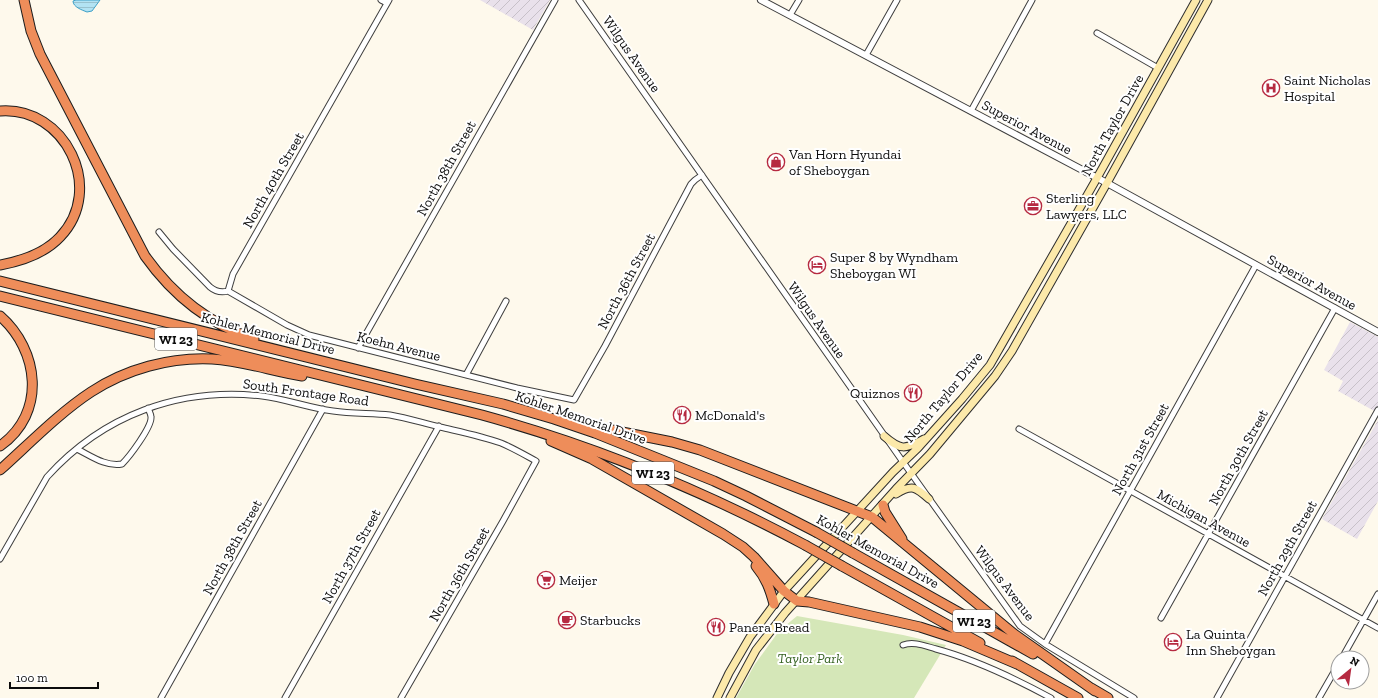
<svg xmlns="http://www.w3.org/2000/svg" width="1378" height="698" viewBox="0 0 1378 698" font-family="'Zilla Slab',serif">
<defs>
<pattern id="industrial-furrows" width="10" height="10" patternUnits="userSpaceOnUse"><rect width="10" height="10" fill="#e9e1eb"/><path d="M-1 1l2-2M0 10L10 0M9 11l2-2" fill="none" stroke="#c7c0c8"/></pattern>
<pattern id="water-rules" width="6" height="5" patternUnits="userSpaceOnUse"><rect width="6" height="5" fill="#b3e3f3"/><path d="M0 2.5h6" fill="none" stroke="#99c2cf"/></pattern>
</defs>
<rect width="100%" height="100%" fill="#fef9ec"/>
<path fill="url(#industrial-furrows)" d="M480,0H550L533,30Z
M1350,322L1378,337V413L1338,391L1343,381L1324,370Z
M1378,420V501L1357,539L1322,519Z"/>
<path fill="#d5e7b8" d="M797,616L903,635L946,645L914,698H736L755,664L779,631Z"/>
<path fill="url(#water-rules)" stroke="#3da0c7" d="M76,0H100L92,11L87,12C82,10 73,7 73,1Z"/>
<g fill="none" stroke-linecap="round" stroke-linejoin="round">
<defs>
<path id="minor" d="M381,0L387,3
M579,0L903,462L1020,626L1045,644L1134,698
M790,15L799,0
M1097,33L1158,68
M866,55L897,0
M971,111L1032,0
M159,232L173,249L210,287C216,292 221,293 228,291
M228,291L287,325L309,335L517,388L574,400L605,346L691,184L695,180L702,175
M228,291L233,274L389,0
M358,348L555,0
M466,375L506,301
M1019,429L1378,628
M77,449C91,456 106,467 122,464C129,457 152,427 151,417C151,414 149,411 148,408
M0,559L47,477C103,415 179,387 262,396C286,399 309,408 333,411C352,414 371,413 390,415C407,418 423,423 440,427C461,432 481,436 501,443C513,448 525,455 536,461L503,521L401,698
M1161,618L1335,308
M1045,644L1256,265
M903,645C914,641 925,646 936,649C977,660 1014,678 1051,698
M1342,658L1378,594
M161,698L323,409
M285,698L439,426
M1217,698L1378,410
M1319,698L1338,665"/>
<path id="tertiary" d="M761,0L1107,183L1378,332"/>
<path id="secondary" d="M884,436C900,450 905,450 924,439
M896,494C912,484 916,487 929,499
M717,698L729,673L750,637L784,591L893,472L918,448L962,399L990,365L1097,178L1196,0
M730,698L756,650L785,613L896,489L930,454L995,376L1012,351L1107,183L1208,0"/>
<path id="motorway" d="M24,0L31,31L40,54L145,256C172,294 209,324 254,339
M0,111C65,106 106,189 60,237C44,254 22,261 0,265
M0,281L415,384L503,404L554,419L595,433L714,481L746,496L816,532
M0,296L482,415C595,446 702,490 805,545
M0,316C39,350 47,413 0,446
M582,424L672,442L700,450L872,517L1014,634L1095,691
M551,441L592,459L723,534L743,547L754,557L784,591L797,601L809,602L920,627L963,641L1017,664
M0,470C29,444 59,413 91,392C126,369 170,357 212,359C243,361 272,371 302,376
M883,505L885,512L902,539
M853,553L1033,654
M756,566C766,578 770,589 774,604
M842,566L980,643
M1012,661L1078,698
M1091,688L1108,698"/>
</defs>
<use href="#minor" stroke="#3f3f3f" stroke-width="7"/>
<use href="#tertiary" stroke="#3f3f3f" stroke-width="8"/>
<use href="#secondary" stroke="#2e2e2e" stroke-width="9"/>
<use href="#motorway" stroke="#1d1d1d" stroke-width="11"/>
<use href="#minor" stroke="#fff" stroke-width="5"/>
<use href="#tertiary" stroke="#fff" stroke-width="6"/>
<use href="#secondary" stroke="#fce9aa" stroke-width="7"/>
<use href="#motorway" stroke="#ee8d5a" stroke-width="9"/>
<defs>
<path id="motorway-bridge" d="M816,532L853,553
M805,545L842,566"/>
</defs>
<use href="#motorway-bridge" stroke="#1d1d1d" stroke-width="11" stroke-linecap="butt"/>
<use href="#motorway-bridge" stroke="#ee8d5a" stroke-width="9"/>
</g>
<defs>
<symbol id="hospital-ring" viewBox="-11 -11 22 22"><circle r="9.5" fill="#fff" stroke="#b62a41" stroke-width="1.5"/><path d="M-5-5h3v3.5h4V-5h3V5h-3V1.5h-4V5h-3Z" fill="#b62a41"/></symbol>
<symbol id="shop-ring" viewBox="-11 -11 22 22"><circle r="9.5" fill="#fff" stroke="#b62a41" stroke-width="1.5"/><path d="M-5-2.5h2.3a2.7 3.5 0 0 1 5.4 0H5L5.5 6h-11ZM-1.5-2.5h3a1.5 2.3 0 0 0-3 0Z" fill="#b62a41"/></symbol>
<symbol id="office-ring" viewBox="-11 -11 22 22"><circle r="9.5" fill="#fff" stroke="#b62a41" stroke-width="1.5"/><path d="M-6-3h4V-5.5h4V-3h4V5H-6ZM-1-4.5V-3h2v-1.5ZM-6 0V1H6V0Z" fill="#b62a41"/></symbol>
<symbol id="hotel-ring" viewBox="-11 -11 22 22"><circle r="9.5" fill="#fff" stroke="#b62a41" stroke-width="1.5"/><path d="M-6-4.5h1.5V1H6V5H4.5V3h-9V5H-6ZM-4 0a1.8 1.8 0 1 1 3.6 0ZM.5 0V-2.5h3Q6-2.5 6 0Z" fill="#b62a41"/></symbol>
<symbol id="restaurant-ring" viewBox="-11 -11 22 22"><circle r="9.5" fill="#fff" stroke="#b62a41" stroke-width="1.5"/><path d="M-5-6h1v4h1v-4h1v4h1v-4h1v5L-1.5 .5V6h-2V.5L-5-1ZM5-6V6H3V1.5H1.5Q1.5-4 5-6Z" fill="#b62a41"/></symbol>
<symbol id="supermarket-ring" viewBox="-11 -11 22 22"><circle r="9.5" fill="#fff" stroke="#b62a41" stroke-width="1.5"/><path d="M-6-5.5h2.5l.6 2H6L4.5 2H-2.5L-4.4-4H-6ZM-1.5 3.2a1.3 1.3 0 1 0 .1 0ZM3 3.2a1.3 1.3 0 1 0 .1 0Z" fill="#b62a41"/></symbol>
<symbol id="cafe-ring" viewBox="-11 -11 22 22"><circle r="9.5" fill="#fff" stroke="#b62a41" stroke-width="1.5"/><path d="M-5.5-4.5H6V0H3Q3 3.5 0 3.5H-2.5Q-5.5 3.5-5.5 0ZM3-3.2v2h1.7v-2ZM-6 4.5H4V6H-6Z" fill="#b62a41"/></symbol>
</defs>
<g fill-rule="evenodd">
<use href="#hospital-ring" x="1261" y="78" width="20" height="20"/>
<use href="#shop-ring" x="766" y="152" width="20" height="20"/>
<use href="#office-ring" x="1023" y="196" width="20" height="20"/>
<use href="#hotel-ring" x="807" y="255" width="20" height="20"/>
<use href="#restaurant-ring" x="903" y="383" width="20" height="20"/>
<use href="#restaurant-ring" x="672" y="405" width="20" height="20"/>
<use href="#supermarket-ring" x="536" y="570" width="20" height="20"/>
<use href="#cafe-ring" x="557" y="610" width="20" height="20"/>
<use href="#restaurant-ring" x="706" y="617" width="20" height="20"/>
<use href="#hotel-ring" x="1163" y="632" width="20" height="20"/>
</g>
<g text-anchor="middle" stroke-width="4" stroke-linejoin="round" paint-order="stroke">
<g fill="#fff" stroke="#555" stroke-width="1">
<rect x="155" y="328" width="42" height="22" rx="3"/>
<rect x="632" y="462" width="42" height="22" rx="3"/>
<rect x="953" y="610" width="42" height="22" rx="3"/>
</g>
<g font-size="13" font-weight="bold" fill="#0c0c0c">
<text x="176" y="344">WI 23</text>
<text x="653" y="478">WI 23</text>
<text x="974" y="626">WI 23</text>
</g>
<g font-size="14" fill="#0c0c0c" stroke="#fff">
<text transform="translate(632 54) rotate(55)" y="5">Wilgus Avenue</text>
<text transform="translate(1112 125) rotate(-61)" y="5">North Taylor Drive</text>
<text transform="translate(1027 127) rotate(28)" y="5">Superior Avenue</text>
<text transform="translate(446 168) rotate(-61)" y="5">North 38th Street</text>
<text transform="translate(273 180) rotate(-60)" y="5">North 40th Street</text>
<text transform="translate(626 281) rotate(-62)" y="5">North 36th Street</text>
<text transform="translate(1312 282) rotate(29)" y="5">Superior Avenue</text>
<text transform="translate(817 320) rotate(55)" y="5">Wilgus Avenue</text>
<text transform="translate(268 333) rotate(14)" y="5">Kohler Memorial Drive</text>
<text transform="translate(399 346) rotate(14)" y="5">Koehn Avenue</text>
<text transform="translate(306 392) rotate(8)" y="5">South Frontage Road</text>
<text transform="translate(943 397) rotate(-50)" y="5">North Taylor Drive</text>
<text transform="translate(581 417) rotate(19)" y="5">Kohler Memorial Drive</text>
<text transform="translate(1140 449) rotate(-61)" y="5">North 31st Street</text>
<text transform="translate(1238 457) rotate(-61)" y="5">North 30th Street</text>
<text transform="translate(1204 518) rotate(29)" y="5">Michigan Avenue</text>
<text transform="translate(232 547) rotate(-61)" y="5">North 38th Street</text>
<text transform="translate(1287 548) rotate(-61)" y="5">North 29th Street</text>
<text transform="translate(878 551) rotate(29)" y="5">Kohler Memorial Drive</text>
<text transform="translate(351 556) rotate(-61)" y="5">North 37th Street</text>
<text transform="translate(459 574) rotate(-60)" y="5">North 36th Street</text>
<text transform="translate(1005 583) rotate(53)" y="5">Wilgus Avenue</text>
</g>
<g font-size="14" fill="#0c0c0c" stroke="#fff" text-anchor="start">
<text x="1284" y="85">Saint Nicholas<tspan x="1284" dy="16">Hospital</tspan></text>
<text x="789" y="159">Van Horn Hyundai<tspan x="789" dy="16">of Sheboygan</tspan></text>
<text x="1046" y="203">Sterling<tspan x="1046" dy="16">Lawyers, LLC</tspan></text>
<text x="830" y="262">Super 8 by Wyndham<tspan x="830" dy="16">Sheboygan WI</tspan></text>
<text x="900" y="398" text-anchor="end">Quiznos</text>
<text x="695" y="420">McDonald's</text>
<text x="559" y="585">Meijer</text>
<text x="580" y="625">Starbucks</text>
<text x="729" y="632">Panera Bread</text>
<text x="1186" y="639">La Quinta<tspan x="1186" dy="16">Inn Sheboygan</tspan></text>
</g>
<g font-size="14" font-style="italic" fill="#346120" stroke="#fff">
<text x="810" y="663">Taylor Park</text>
</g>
</g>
<g transform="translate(1350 670) rotate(29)"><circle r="19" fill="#ffffff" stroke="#9e9e9e"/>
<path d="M0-3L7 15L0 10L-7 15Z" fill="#b62a41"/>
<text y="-6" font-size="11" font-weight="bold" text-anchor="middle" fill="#0c0c0c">N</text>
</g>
<path d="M10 682v6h88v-6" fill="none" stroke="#0c0c0c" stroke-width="2"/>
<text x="16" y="682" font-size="12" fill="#0c0c0c" stroke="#ffffff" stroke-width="3" paint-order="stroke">100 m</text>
</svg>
